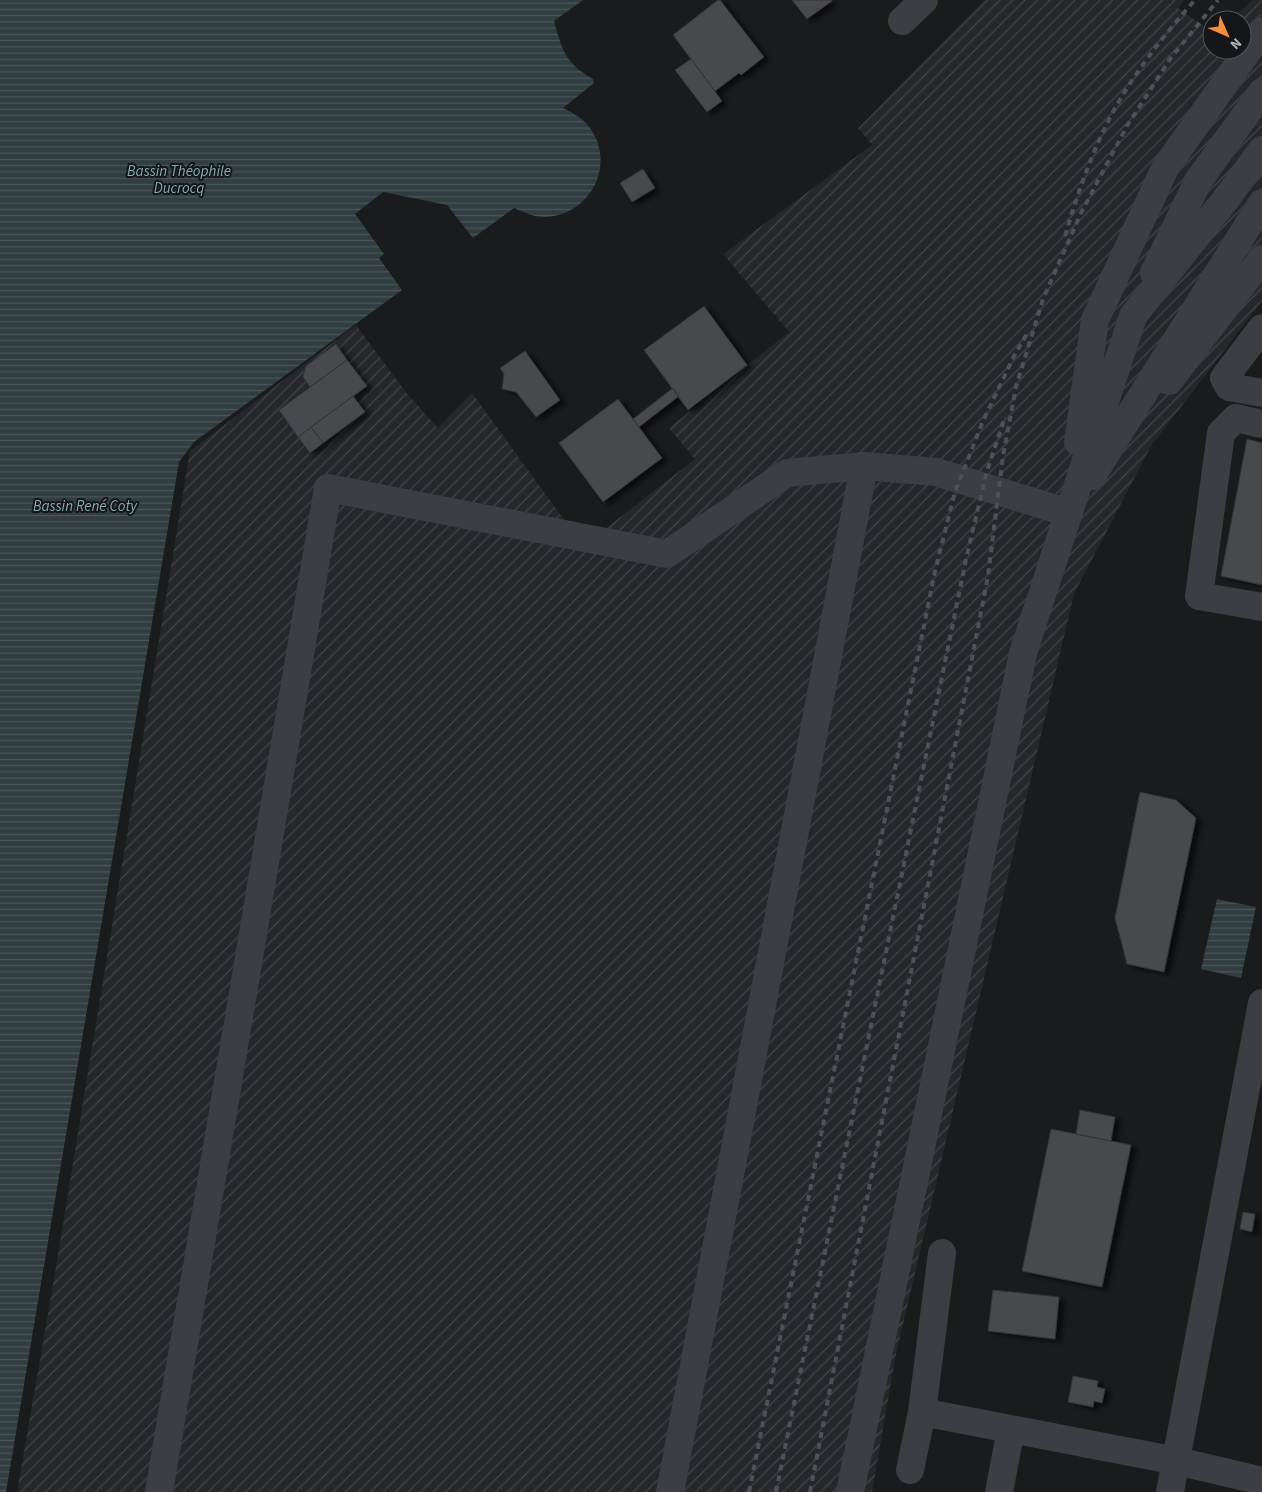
<svg xmlns="http://www.w3.org/2000/svg" width="1262" height="1492" viewBox="0 0 1262 1492" font-family="'Source Sans 3',sans-serif">
<defs>
<pattern id="industrial-furrows" width="10" height="10" patternUnits="userSpaceOnUse" patternTransform="scale(1.25)"><rect width="10" height="10" fill="#26272a"/><path d="M-1 1l2-2M0 10L10 0M9 11l2-2" fill="none" stroke="#434447"/></pattern>
<pattern id="water-rules" width="6" height="5" patternUnits="userSpaceOnUse" patternTransform="scale(1.25)"><rect width="6" height="5" fill="#303d41"/><path d="M0 2.5h6" fill="none" stroke="#4b575a"/></pattern>
<filter id="shadow"><feDropShadow dx="5.5" dy="3" stdDeviation="2.5" flood-color="#0009"/></filter>
</defs>
<rect width="100%" height="100%" fill="#1a1b1d"/>
<path fill="url(#industrial-furrows)" d="M985,0H1184L1178,8L1212,32V50H1242V20H1230L1253,0H1262V301L1151,446L1074,594L896,1354L872,1492H17L54,1279L190,451L356,325L405,391L438,428L472,393L565,521L605,529L695,459L669,428L789,332L723,254L872,145L858,128Z"/>
<path fill="url(#water-rules)" d="M0,0H583L554,21C562,50 565,63 593,79L594,83L563,108C571,112 579,116 586,123C618,159 594,213 547,217C535,218 524,212 514,208L473,238L447,205L383,192L355,214L384,254L379,258L402,290L194,442L179,462L6,1492H0Z
M1217,899L1256,907L1241,978L1201,969Z"/>
<path fill="#47494d" stroke="#343539" filter="url(#shadow)" d="M718,0H720L764,57L741,75L739,73L715,91L673,35Z
M792,0H832V1L807,19Z
M691,59L722,101L707,112L675,70Z
M643,169L655,188L632,202L620,183Z
M704,306L747,365L688,410L644,350Z
M336,344L347,360L310,387L303,377L306,366Z
M525,351L560,400L536,417L516,392L502,389L504,374L500,368Z
M347,360L367,386L298,437L279,410Z
M673,388L679,396L639,427L633,419Z
M353,396L365,412L323,443L311,427Z
M618,399L662,458L603,502L559,443Z
M311,427L323,443L310,453L298,437Z
M1247,439L1262,443V585L1221,576Z
M1140,792L1176,800L1196,818L1164,972L1127,964L1115,918Z
M1080,1110L1115,1117L1111,1141L1076,1134Z
M1051,1129L1131,1145L1102,1287L1022,1271Z
M1243,1212L1255,1214L1252,1232L1240,1229Z
M993,1290L1059,1297L1055,1339L988,1331Z
M1073,1376L1098,1381L1097,1387L1105,1389L1102,1403L1094,1401L1093,1407L1068,1402Z"/>
<g fill="none" stroke-linecap="round" stroke-linejoin="round">
<path stroke="#3b3e42" stroke-width="28" d="M902,21L924,0
M1154,273L1198,181L1262,92
M1262,328L1224,378L1229,387L1262,393
M1169,381L1262,259
M1262,424L1236,418L1221,433L1199,596L1262,607
M1078,442L1095,320L1165,168L1262,31
M1092,476L1262,203
M942,1253L922,1412L1177,1461L1262,1481
M910,1470L922,1412
M159,1492L328,488L667,554L787,473L864,466L936,472L1069,513
M670,1492L864,466
M850,1492L1023,653L1133,316L1226,199L1262,150
M999,1492L1011,1429
M1170,1492L1262,1003"/>
<path stroke="#4e5257" stroke-width="4" stroke-dasharray="6 5" stroke-linecap="butt" d="M1065,236C1081,182 1100,128 1131,82C1150,53 1172,26 1195,0
M749,1492L935,571L955,492L983,421L1014,356L1028,332
M776,1492L966,559L987,471L1004,420
M810,1492L988,576L1003,456L1016,387L1043,299L1081,213L1127,126L1170,59L1218,0"/>
</g>
<g text-anchor="middle" stroke-width="4" stroke-linejoin="round" paint-order="stroke">
<g font-size="15" font-style="italic" fill="#84aab7" stroke="#151618">
<text x="179" y="176">Bassin Théophile<tspan x="179" dy="17">Ducrocq</tspan></text>
<text x="85" y="511">Bassin René Coty</text>
</g>
</g>
<g transform="translate(1227 35) rotate(135)"><circle r="24" fill="#151618" stroke="#52565a"/>
<path d="M0-4L9 19L0 12L-9 19Z" fill="#f58d3a"/>
<text y="-8" font-size="14" font-weight="bold" text-anchor="middle" fill="#adb5bc">N</text>
</g>
</svg>
